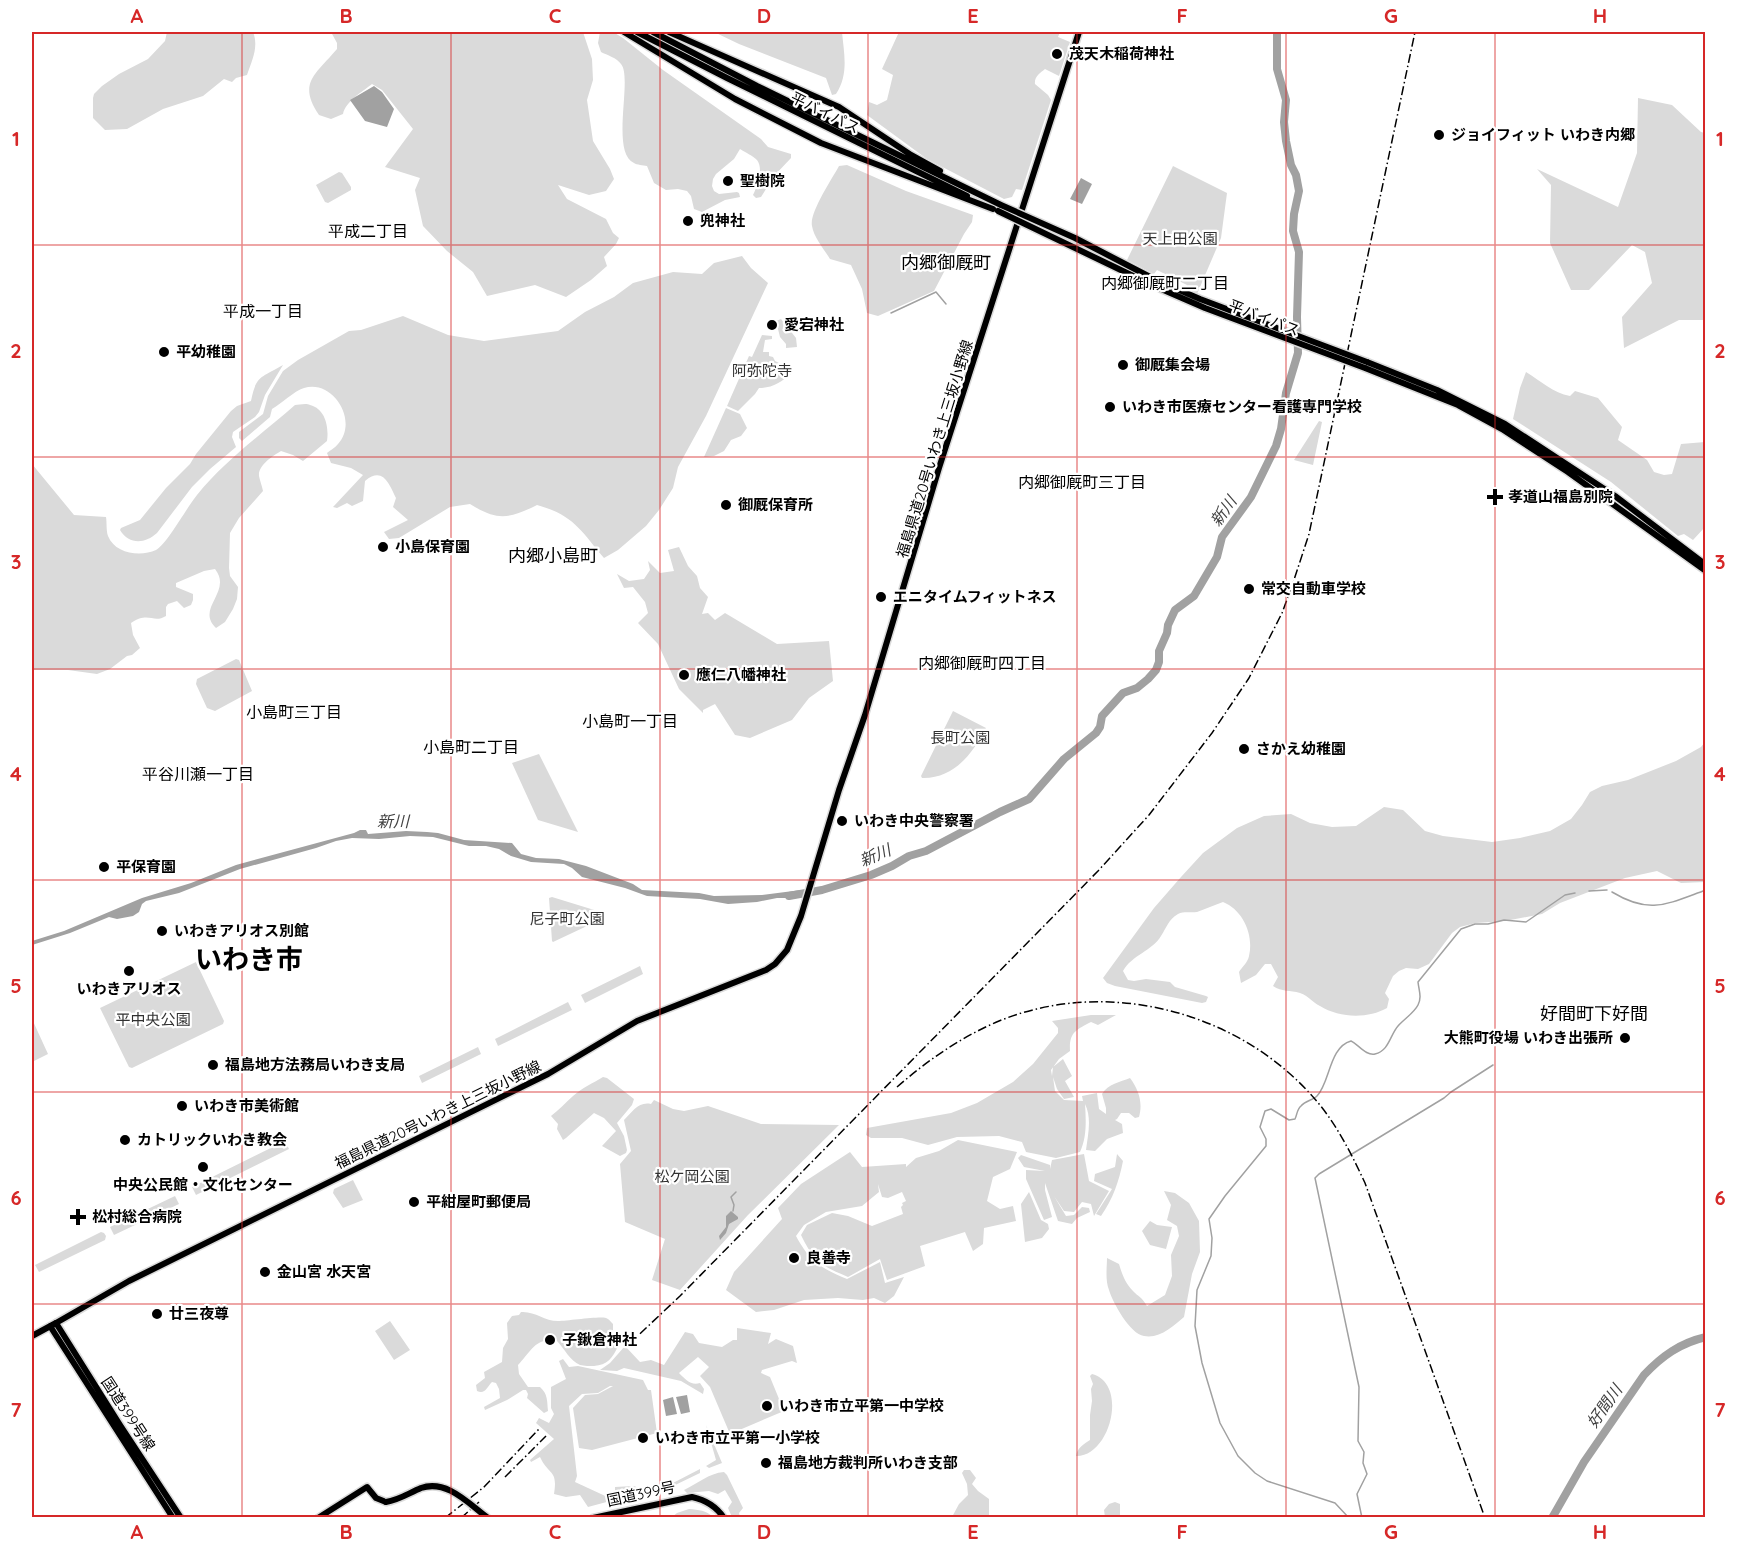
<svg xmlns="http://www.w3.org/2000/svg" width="1737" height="1549" viewBox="0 0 1737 1549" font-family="Quicksand,'Noto Sans JP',sans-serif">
<rect width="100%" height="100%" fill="#fff"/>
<path fill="#dadada" d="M167,32H253C259,47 252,60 247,75L236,78L232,82L224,79L203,96L163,109L127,129L105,130L93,118V98L94,94L102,86L119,74L148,59L165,41Z
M331,32H583L592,59L593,80L587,100L593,141L610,169L614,179L606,191L589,195L558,185L567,199L606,219L613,233L619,238L616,244L604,257L607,266L591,280L566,297L535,285L487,296L473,272L447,251L423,226L415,190L420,178L385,167L413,129L382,90L372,84C362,92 346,101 343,114L331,119L319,115C297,83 316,74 337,49V43Z
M600,32H613L623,38L663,70L761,139L768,147L791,154V158L774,176L761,197L756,198L753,195C757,187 764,169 757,160C753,156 745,152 740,149L734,159L716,174L713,179L712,186L714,191L719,194L737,192L739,193L740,197L725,200L702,212L694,209L691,196L687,191L678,189L666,190L654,183L647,166C643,165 637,165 634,163C610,152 633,78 621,64C617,58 607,55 601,52L598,43Z
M714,32H842C844,54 849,74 836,94L832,95L826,78L739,44Z
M899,32H1060L1058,37L1070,42L1059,76L1045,69C1040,73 1034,77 1035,84L1048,95L1051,100L1022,190L1016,189L1012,197L1004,199L927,159L867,115L869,102L877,105L887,100L893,75L882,69Z
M1638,98L1672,105L1701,132L1705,133V320H1679L1624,348L1622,317L1652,283L1645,252L1632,245L1589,290H1571L1550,243L1551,185L1537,169L1618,207L1637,153Z
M847,165L906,191L973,215L972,222L964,234L934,291L878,316L867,313L862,289L851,265L830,259C824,249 814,238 812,226C809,213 832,179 839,166Z
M1173,166L1227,193L1221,238L1197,294L1185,289L1187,285L1157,270L1154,274L1127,260Z
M339,172L342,173L351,187V190L328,203L325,202L316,185Z
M742,256L751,268L768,283L706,416L678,467L673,488L659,510L646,526L618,550L604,558C581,531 574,515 537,505C509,519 497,521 470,504L450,507L399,538L389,539L384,532L408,520L393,507L396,498C389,484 383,466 365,481L363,501L352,506L347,503L337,508L333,507L363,475L351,468L331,463L327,453C330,450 335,448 338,444C359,421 333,379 304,388C294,391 281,404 272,409L270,417L242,441L239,438V432L263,414L268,396L283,371L298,360L349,331L361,330L403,316L448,335L484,341L558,331L585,312L614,297L633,283L673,272L702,274L714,263Z
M781,319L796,338L797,347L786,348V344L780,337L776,321Z
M762,335L772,336V339L765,340L763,352H769V356L773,357L775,361L791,369L792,373C781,382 773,388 759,388L755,394L738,411L727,406L749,356L752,357Z
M283,365L265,395L259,412L255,417L233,432L232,437L236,447L210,469L192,487L157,533C145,544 129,545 120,530L121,528L140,520L166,488L190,464L196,454L231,411L237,406L251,401C256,375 261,378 283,365Z
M1526,372C1541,381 1553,393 1570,396L1575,391L1598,398L1622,427L1618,440L1647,460L1654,472L1664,475L1672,474L1681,444L1705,442V527L1693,540L1684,534L1678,536L1611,482L1513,419L1520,388Z
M295,405C299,405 306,403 310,405C326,409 329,428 327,441L303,461L293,455L281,451C273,456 258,465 259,476C260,481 262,486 263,491L239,518L230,533L229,568L230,576L238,587L237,599L233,609L225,622L216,628C195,608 233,592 215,569L204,571L176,583V587L193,594V600L191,605L184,608L177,601L168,604L166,607V616C153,624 149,611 131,623L133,635L140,648L132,655L127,656L110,669L97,674L68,670H32V464L74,515L106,517C107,523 106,530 108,536C115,554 141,557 156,550C167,544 187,507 197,495C225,460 262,434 295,405Z
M726,408L740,414L747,428L741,436L731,440L724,451L714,456L704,457Z
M1319,421L1322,422L1313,465L1294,460Z
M679,547L688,566L697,576L700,588L708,597L702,614L708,613L715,620L725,613L777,644L829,641L833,681L809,698L792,720L750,738L735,735L715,704L703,710V713L679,689L658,644L638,623L648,613L645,602L633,587L624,588L617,574L629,581L644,579L650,570L648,561L660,573L674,571L668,550Z
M236,659L239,660L252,691L215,711L207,708L196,684L197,679Z
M953,711L986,728C973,753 954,779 922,778L921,776Z
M1705,742V882L1681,883L1657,871L1625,878L1560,903L1542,914L1505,921L1476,923L1460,927L1452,933L1429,964L1418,969L1406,968L1399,971L1393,976L1385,993L1389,999L1387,1008C1368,1019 1339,1018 1320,1006C1312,1002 1309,996 1300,993C1290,990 1282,992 1273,986L1278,977L1271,964H1265L1256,975L1241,983L1239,972C1242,967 1248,962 1249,956C1254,935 1243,910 1223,902C1214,905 1206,909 1197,912C1190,913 1184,911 1178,914C1168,920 1167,927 1161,936C1152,951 1132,955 1123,971L1128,980L1134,981L1146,979L1170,982L1175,987L1206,996L1208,997L1206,1002L1202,1003L1115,986L1107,983L1103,978L1154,908L1181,877L1203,853L1237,828L1264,816L1291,814L1310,823L1332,827L1356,826L1384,807L1403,810L1425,831L1443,836L1492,842L1520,838L1550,831L1571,819L1582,805L1590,792L1602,786L1628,780L1676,761L1701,747Z
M539,754L578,832L538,820L512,763Z
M552,897L604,913V918L553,942L552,941L549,898Z
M196,962L224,1021L223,1024L132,1068L129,1067L100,1008Z
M640,966L643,974L585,1003L581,995Z
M568,1002L572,1010L498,1046L495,1039Z
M1091,1015H1116L1098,1025L1091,1022C1076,1030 1069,1032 1070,1051L1059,1059L1051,1070L1052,1076L1053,1067L1063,1059L1072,1076L1065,1081L1074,1097L1064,1099L1057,1089L1053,1077L1055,1091L1064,1100L1083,1101L1082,1096L1097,1093L1099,1109L1106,1114V1108L1102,1094C1108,1084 1120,1082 1130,1078C1139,1090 1143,1103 1139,1117L1135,1118L1129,1113H1121L1117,1119L1115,1120L1122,1124L1123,1133L1107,1139L1095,1151L1086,1150C1088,1135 1092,1118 1085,1104C1086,1120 1087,1137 1080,1152L1056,1158L1026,1152L1022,1142L999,1136L957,1137L928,1145L902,1138H871L866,1135L867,1128L951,1113L977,1103L1013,1082L1033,1064L1058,1033V1028L1052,1021Z
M32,1019L48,1054L32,1062Z
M478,1047L481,1054L422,1083L419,1076Z
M603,1077L607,1078L634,1099L632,1105L617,1123L624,1136L627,1150L626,1153L620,1156L602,1146L616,1131L604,1118L594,1113L566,1138L563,1140L557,1129L558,1124L551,1116C559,1110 565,1103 573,1096C582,1088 593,1083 603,1077Z
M654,1100L673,1109L684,1111L708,1106L761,1124L839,1125L748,1215L680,1290L652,1280L665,1239L625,1222L620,1164L631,1151L624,1120C632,1112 639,1101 651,1104Z
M958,1140L1017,1152L1010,1169L993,1177L987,1201L1000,1209L1013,1206L1016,1221L984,1228L983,1244L973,1251L965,1232L920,1246L925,1266L887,1280L880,1259L848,1277C822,1266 814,1262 801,1235L807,1225L832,1213L848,1216L872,1226L903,1214L901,1207L903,1205L902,1203L906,1201L902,1192L888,1198L882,1197L878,1184L879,1192L862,1206L826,1212L804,1225L796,1236C810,1262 821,1268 847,1279L880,1262L885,1283L904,1277L894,1296L885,1303L874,1298L863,1300L838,1298L804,1300L774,1310L756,1312L726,1290L734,1272L782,1219L778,1208L801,1184L850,1152L862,1167L906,1164V1167L916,1158L939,1151Z
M285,1141L289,1149L196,1195L192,1187Z
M1084,1154L1089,1181L1109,1191L1094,1216L1091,1204L1082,1202L1074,1212L1064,1211L1054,1196L1066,1216L1074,1215L1082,1207L1089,1208L1090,1212L1077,1218L1072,1224L1058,1221L1045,1183V1190L1052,1217L1044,1220L1026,1179V1170L1045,1171L1024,1167L1018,1158L1021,1155L1050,1165V1169L1052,1160Z
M1117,1154L1123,1161C1119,1181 1113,1199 1101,1216L1096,1214L1112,1189L1094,1181L1095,1174L1115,1167Z
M353,1180L363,1200L343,1208L333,1193L334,1189Z
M1164,1191L1175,1193L1189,1203L1199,1221L1200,1252L1192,1274L1184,1317C1173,1326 1160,1339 1144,1336C1130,1334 1113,1303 1109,1290C1105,1280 1107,1267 1107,1258L1119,1264C1122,1274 1125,1283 1133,1291C1140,1298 1141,1296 1147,1306L1165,1295L1172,1276L1171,1255L1179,1236L1177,1226L1167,1220L1171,1205Z
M1029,1192L1041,1220L1048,1224L1049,1229L1042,1238L1025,1242L1021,1204Z
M175,1196L179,1204L114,1235L110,1227Z
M1150,1221L1157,1225L1172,1227L1166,1249L1150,1245L1142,1231Z
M101,1232L104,1233L106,1236L105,1240L39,1272L35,1265Z
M521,1312C535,1311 544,1321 558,1321C568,1321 599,1316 606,1318C609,1319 610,1321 613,1324V1333L618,1346C613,1358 607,1365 594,1366C590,1366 584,1366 580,1365C570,1361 564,1348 557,1341C536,1336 530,1353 518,1365L519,1374L528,1387H540C548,1394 547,1401 548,1411L544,1413L527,1398L528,1394L526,1390H523L507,1400L485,1410L484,1407L500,1398L499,1389L496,1383L492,1382C487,1387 485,1395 477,1391L476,1385L485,1378L484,1372L502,1362L503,1348L508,1339L507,1323L512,1316L519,1315Z
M390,1321L410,1350L394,1360L375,1331Z
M737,1328L771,1333L768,1344L776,1339L793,1346L797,1363L792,1361L762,1370L761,1373L770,1377L784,1411L730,1434L710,1387L700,1376L709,1367L698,1357L679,1373C685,1379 691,1386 700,1383L704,1389L703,1394L681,1381L624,1368L617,1371L600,1370L610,1363L625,1346L640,1362L651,1360L664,1365L685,1332L693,1334L699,1343L722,1347L733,1340H737Z
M563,1359L569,1367L578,1366L643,1380L648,1390H651L657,1433L592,1450L579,1448L573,1408L585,1395L598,1394L613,1386H610L598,1393L582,1394L569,1406L577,1476L575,1482L614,1500L588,1507L580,1495L566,1497L554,1494C558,1469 549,1476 540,1457L531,1462L530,1460L554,1439L536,1423L539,1418L549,1423L554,1414L551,1408V1387L566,1379L559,1361Z
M1092,1374C1129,1384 1110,1457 1076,1456C1077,1448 1084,1444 1090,1440V1415L1092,1401L1091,1389L1093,1384L1090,1376Z
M706,1425L722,1463L709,1468L706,1466L716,1460Z
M700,1469V1473L671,1487L630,1496L615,1493V1487L634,1486L641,1489L673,1483Z
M964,1470H970L976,1478L972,1484L978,1491L989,1499V1517H952L959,1504L968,1495L967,1484L962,1473Z
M724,1472L727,1475L743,1508L739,1513L740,1517H732L728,1508L732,1502L725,1490L718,1494L709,1491L687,1493L684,1490C697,1484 709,1473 724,1472Z
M1115,1502L1120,1504V1517H1105L1104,1510L1109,1504Z
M689,1509C699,1510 706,1510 713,1517H672L677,1513Z"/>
<path fill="#a1a1a1" d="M374,86L382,92L394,109L387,127L365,121L350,100Z
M1081,178L1092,184L1082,204L1070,199Z
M360,830H366L368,834L406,831L427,832L438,833L464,840L512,843L521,854L536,858L559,859L586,866L633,884L642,890L699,893L714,896L762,895L801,890L799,898H777L757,902L728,904L700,899L647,896L625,888L582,877L572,868L564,864L531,862L511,856L499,849L486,846H469L433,837L410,836L379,839L352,838L336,841L316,848L240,869L179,893L146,901L142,904L139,912L133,916L117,919L109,917L70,933L32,945V941L64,931L142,898L191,883L236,865L354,833Z
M731,1211L738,1217V1219L729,1224L726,1233L720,1240L719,1236L726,1227V1216Z
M687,1395L690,1412L681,1414L676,1397Z
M673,1397L677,1414L666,1416L663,1400Z"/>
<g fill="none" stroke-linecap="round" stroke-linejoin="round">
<path stroke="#a1a1a1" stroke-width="1.5" d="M891,313L936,292L946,304
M1589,891L1607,890
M1612,892C1650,915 1667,904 1706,890
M733,1211L734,1205L731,1197L736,1192
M1349,1518L1335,1503L1267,1481L1255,1473L1238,1456L1220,1423L1202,1363L1195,1326L1197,1290L1211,1256L1212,1238L1209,1219L1225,1196L1266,1146V1139L1260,1127L1265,1111L1271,1109L1289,1120L1295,1119C1297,1115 1297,1109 1301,1106C1305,1101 1313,1100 1317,1096C1330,1083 1329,1047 1351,1041C1359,1045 1366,1056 1375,1054C1389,1051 1390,1035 1398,1026C1404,1019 1414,1013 1418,1005C1422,997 1419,991 1418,982L1461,929L1475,924H1488L1504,920L1526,922L1565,895L1575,893
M1362,1518L1357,1494L1367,1474L1363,1463L1364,1452L1358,1441L1359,1387L1315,1178L1319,1174L1444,1098L1451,1092L1493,1065"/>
<path stroke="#a1a1a1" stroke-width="8" d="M789,896L822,890L871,875L892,866L909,856L926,851L1000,812L1029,799L1064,759L1096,733L1100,727L1102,716L1123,693L1137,688L1148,679L1156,670L1159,662V651L1167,633L1168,625L1175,610L1194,596L1217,557L1222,537L1251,497L1276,446L1281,429L1286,393L1298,353L1297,317L1299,252L1293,231L1294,214L1299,191L1296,175L1291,165L1286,141L1284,122L1286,100L1277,69V32
M1552,1518L1584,1462L1644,1375C1662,1356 1680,1343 1706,1337"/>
<defs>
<path id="primary" d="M56,1323L129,1281L548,1074L637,1021L766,970L775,964L787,950L801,916L839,790L865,715L939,468L1079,32"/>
<path id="trunk" d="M624,32L735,99L821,143L993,209
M637,32L727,78L967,196
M653,32L757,86L1001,205
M669,32L839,107L911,155L940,171
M1367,362L1437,390L1505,424L1615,496L1706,565
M1365,368L1458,405L1502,429L1568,472L1706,571
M50,1326L173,1518
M32,1336L56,1323L120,1425L181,1518
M318,1518L367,1487L376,1498L386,1502
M593,1518L692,1497C706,1500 716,1506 724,1518"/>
</defs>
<use href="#primary" stroke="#dbdbdb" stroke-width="9"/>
<use href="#trunk" stroke="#dbdbdb" stroke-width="9"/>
<use href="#primary" stroke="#000" stroke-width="6"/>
<use href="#trunk" stroke="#000" stroke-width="6"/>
<path stroke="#000" stroke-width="1.5" stroke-dasharray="9 3 1.5 3" stroke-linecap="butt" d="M897,1087C928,1060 961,1037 999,1021C1107,977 1238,1011 1314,1098C1336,1123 1351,1153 1365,1183L1485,1518
M628,1345L680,1296L1098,871L1149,815L1212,733L1249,678L1282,613L1292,586L1309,534L1415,32
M505,1477L546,1436
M445,1518L484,1487L539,1429
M461,1518L479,1502"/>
<defs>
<path id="trunk-bridge" d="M1001,205L1075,238L1156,280L1200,299L1367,362
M998,211L1152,285L1205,308L1365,368
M386,1502C399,1500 409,1493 421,1488C447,1479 469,1504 488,1518"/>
</defs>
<use href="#trunk-bridge" stroke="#dbdbdb" stroke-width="9" stroke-linecap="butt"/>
<use href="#trunk-bridge" stroke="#000" stroke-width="6"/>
</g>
<path fill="none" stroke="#d62828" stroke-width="1.5" stroke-opacity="0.55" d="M242,32V1518M451,32V1518M660,32V1518M868,32V1518M1077,32V1518M1286,32V1518M1495,32V1518M32,245H1706M32,457H1706M32,669H1706M32,880H1706M32,1092H1706M32,1304H1706"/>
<g fill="#000" stroke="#fff" stroke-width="2">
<circle cx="1057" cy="54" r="6"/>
<circle cx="1439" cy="135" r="6"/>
<circle cx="728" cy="181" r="6"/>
<circle cx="688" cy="221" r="6"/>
<circle cx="772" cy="325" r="6"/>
<circle cx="164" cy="352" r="6"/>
<circle cx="1123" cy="365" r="6"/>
<circle cx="1110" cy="407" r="6"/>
<path d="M1492 488h6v6h6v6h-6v6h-6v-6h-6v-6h6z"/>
<circle cx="726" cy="505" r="6"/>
<circle cx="383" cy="547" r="6"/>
<circle cx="1249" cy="589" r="6"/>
<circle cx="881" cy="597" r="6"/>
<circle cx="684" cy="675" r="6"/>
<circle cx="1244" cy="749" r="6"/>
<circle cx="842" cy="821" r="6"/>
<circle cx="104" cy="867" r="6"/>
<circle cx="162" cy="931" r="6"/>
<circle cx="129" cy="971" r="6"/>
<circle cx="1625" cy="1038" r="6"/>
<circle cx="213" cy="1065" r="6"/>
<circle cx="182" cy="1106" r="6"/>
<circle cx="125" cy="1140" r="6"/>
<circle cx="203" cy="1167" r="6"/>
<circle cx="414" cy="1202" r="6"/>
<path d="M75 1208h6v6h6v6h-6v6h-6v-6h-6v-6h6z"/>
<circle cx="794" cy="1258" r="6"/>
<circle cx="265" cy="1272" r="6"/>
<circle cx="157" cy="1314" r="6"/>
<circle cx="550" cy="1340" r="6"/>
<circle cx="767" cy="1406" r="6"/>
<circle cx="643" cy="1438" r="6"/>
<circle cx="766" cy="1463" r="6"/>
</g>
<g text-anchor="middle" stroke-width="4.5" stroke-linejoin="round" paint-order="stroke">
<g font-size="15" font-weight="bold" fill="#000" stroke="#fff" text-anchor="start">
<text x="1069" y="59">茂天木稲荷神社</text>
<text x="1451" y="140">ジョイフィット いわき内郷</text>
<text x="740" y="186">聖樹院</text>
<text x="700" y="226">兜神社</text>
<text x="784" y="330">愛宕神社</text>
<text x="176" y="357">平幼稚園</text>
<text x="1135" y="370">御厩集会場</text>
<text x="1122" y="412">いわき市医療センター看護専門学校</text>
<text x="1508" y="502">孝道山福島別院</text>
<text x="738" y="510">御厩保育所</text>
<text x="395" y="552">小島保育園</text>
<text x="1261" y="594">常交自動車学校</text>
<text x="893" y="602">エニタイムフィットネス</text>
<text x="696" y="680">應仁八幡神社</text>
<text x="1256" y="754">さかえ幼稚園</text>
<text x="854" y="826">いわき中央警察署</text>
<text x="116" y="872">平保育園</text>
<text x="174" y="936">いわきアリオス別館</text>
<text x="129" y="994" text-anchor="middle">いわきアリオス</text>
<text x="1613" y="1043" text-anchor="end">大熊町役場 いわき出張所</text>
<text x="225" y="1070">福島地方法務局いわき支局</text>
<text x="194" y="1111">いわき市美術館</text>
<text x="137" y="1145">カトリックいわき教会</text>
<text x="203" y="1190" text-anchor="middle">中央公民館・文化センター</text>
<text x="426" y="1207">平紺屋町郵便局</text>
<text x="92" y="1222">松村総合病院</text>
<text x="806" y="1263">良善寺</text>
<text x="277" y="1277">金山宮 水天宮</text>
<text x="169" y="1319">廿三夜尊</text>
<text x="562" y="1345">子鍬倉神社</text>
<text x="779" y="1411">いわき市立平第一中学校</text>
<text x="655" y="1443">いわき市立平第一小学校</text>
<text x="778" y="1468">福島地方裁判所いわき支部</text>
</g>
<g font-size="15" fill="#000" stroke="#fff">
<text transform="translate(825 113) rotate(26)" y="5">平バイパス</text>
<text transform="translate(1264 318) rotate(21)" y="5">平バイパス</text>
<text transform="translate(935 449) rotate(-73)" y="5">福島県道20号いわき上三坂小野線</text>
<text transform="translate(438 1115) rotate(-26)" y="5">福島県道20号いわき上三坂小野線</text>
<text transform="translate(128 1414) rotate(57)" y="5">国道399号線</text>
<text transform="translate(641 1494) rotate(-12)" y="5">国道399号</text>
</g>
<g font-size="15" fill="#313131" stroke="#fff">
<text x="1180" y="244">天上田公園</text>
<text x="762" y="376">阿弥陀寺</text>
<text x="960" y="743">長町公園</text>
<text x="567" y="924">尼子町公園</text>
<text x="153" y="1025">平中央公園</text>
<text x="692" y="1182">松ケ岡公園</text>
</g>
<g font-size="16" fill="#000" stroke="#fff">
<text x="368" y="237">平成二丁目</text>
<text x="1165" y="289">内郷御厩町二丁目</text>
<text x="263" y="317">平成一丁目</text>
<text x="1082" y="488">内郷御厩町三丁目</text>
<text x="982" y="669">内郷御厩町四丁目</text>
<text x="294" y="718">小島町三丁目</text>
<text x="630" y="727">小島町一丁目</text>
<text x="471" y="753">小島町二丁目</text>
<text x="198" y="780">平谷川瀬一丁目</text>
</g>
<g font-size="16" font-style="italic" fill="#424242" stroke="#fff">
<text transform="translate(1223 511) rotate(-55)" y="6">新川</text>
<text x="393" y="827">新川</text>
<text transform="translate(875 855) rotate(-23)" y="6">新川</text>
<text transform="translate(1604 1406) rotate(-55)" y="6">好間川</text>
</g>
<g font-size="18" fill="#000" stroke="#fff">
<text x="946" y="269">内郷御厩町</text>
<text x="553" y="562">内郷小島町</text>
<text x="1594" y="1020">好間町下好間</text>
</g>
<g font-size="27" font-weight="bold" fill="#000" stroke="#fff">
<text x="249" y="969">いわき市</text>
</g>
</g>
<rect width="1737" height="1549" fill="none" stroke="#ffffff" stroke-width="66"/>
<rect x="33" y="33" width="1671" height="1483" fill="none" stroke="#d62828" stroke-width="2"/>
<g font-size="20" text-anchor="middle" font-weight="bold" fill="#d62828">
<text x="137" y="23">A</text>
<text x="346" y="23">B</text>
<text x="555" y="23">C</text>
<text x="764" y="23">D</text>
<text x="973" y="23">E</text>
<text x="1182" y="23">F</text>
<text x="1391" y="23">G</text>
<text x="1600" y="23">H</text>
<text x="16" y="146">1</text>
<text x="1720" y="146">1</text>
<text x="16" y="358">2</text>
<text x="1720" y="358">2</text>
<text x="16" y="569">3</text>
<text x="1720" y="569">3</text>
<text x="16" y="781">4</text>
<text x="1720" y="781">4</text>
<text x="16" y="993">5</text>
<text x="1720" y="993">5</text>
<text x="16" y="1205">6</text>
<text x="1720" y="1205">6</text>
<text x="16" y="1417">7</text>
<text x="1720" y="1417">7</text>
<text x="137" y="1539">A</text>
<text x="346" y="1539">B</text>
<text x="555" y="1539">C</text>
<text x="764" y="1539">D</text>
<text x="973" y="1539">E</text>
<text x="1182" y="1539">F</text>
<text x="1391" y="1539">G</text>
<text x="1600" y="1539">H</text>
</g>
</svg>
